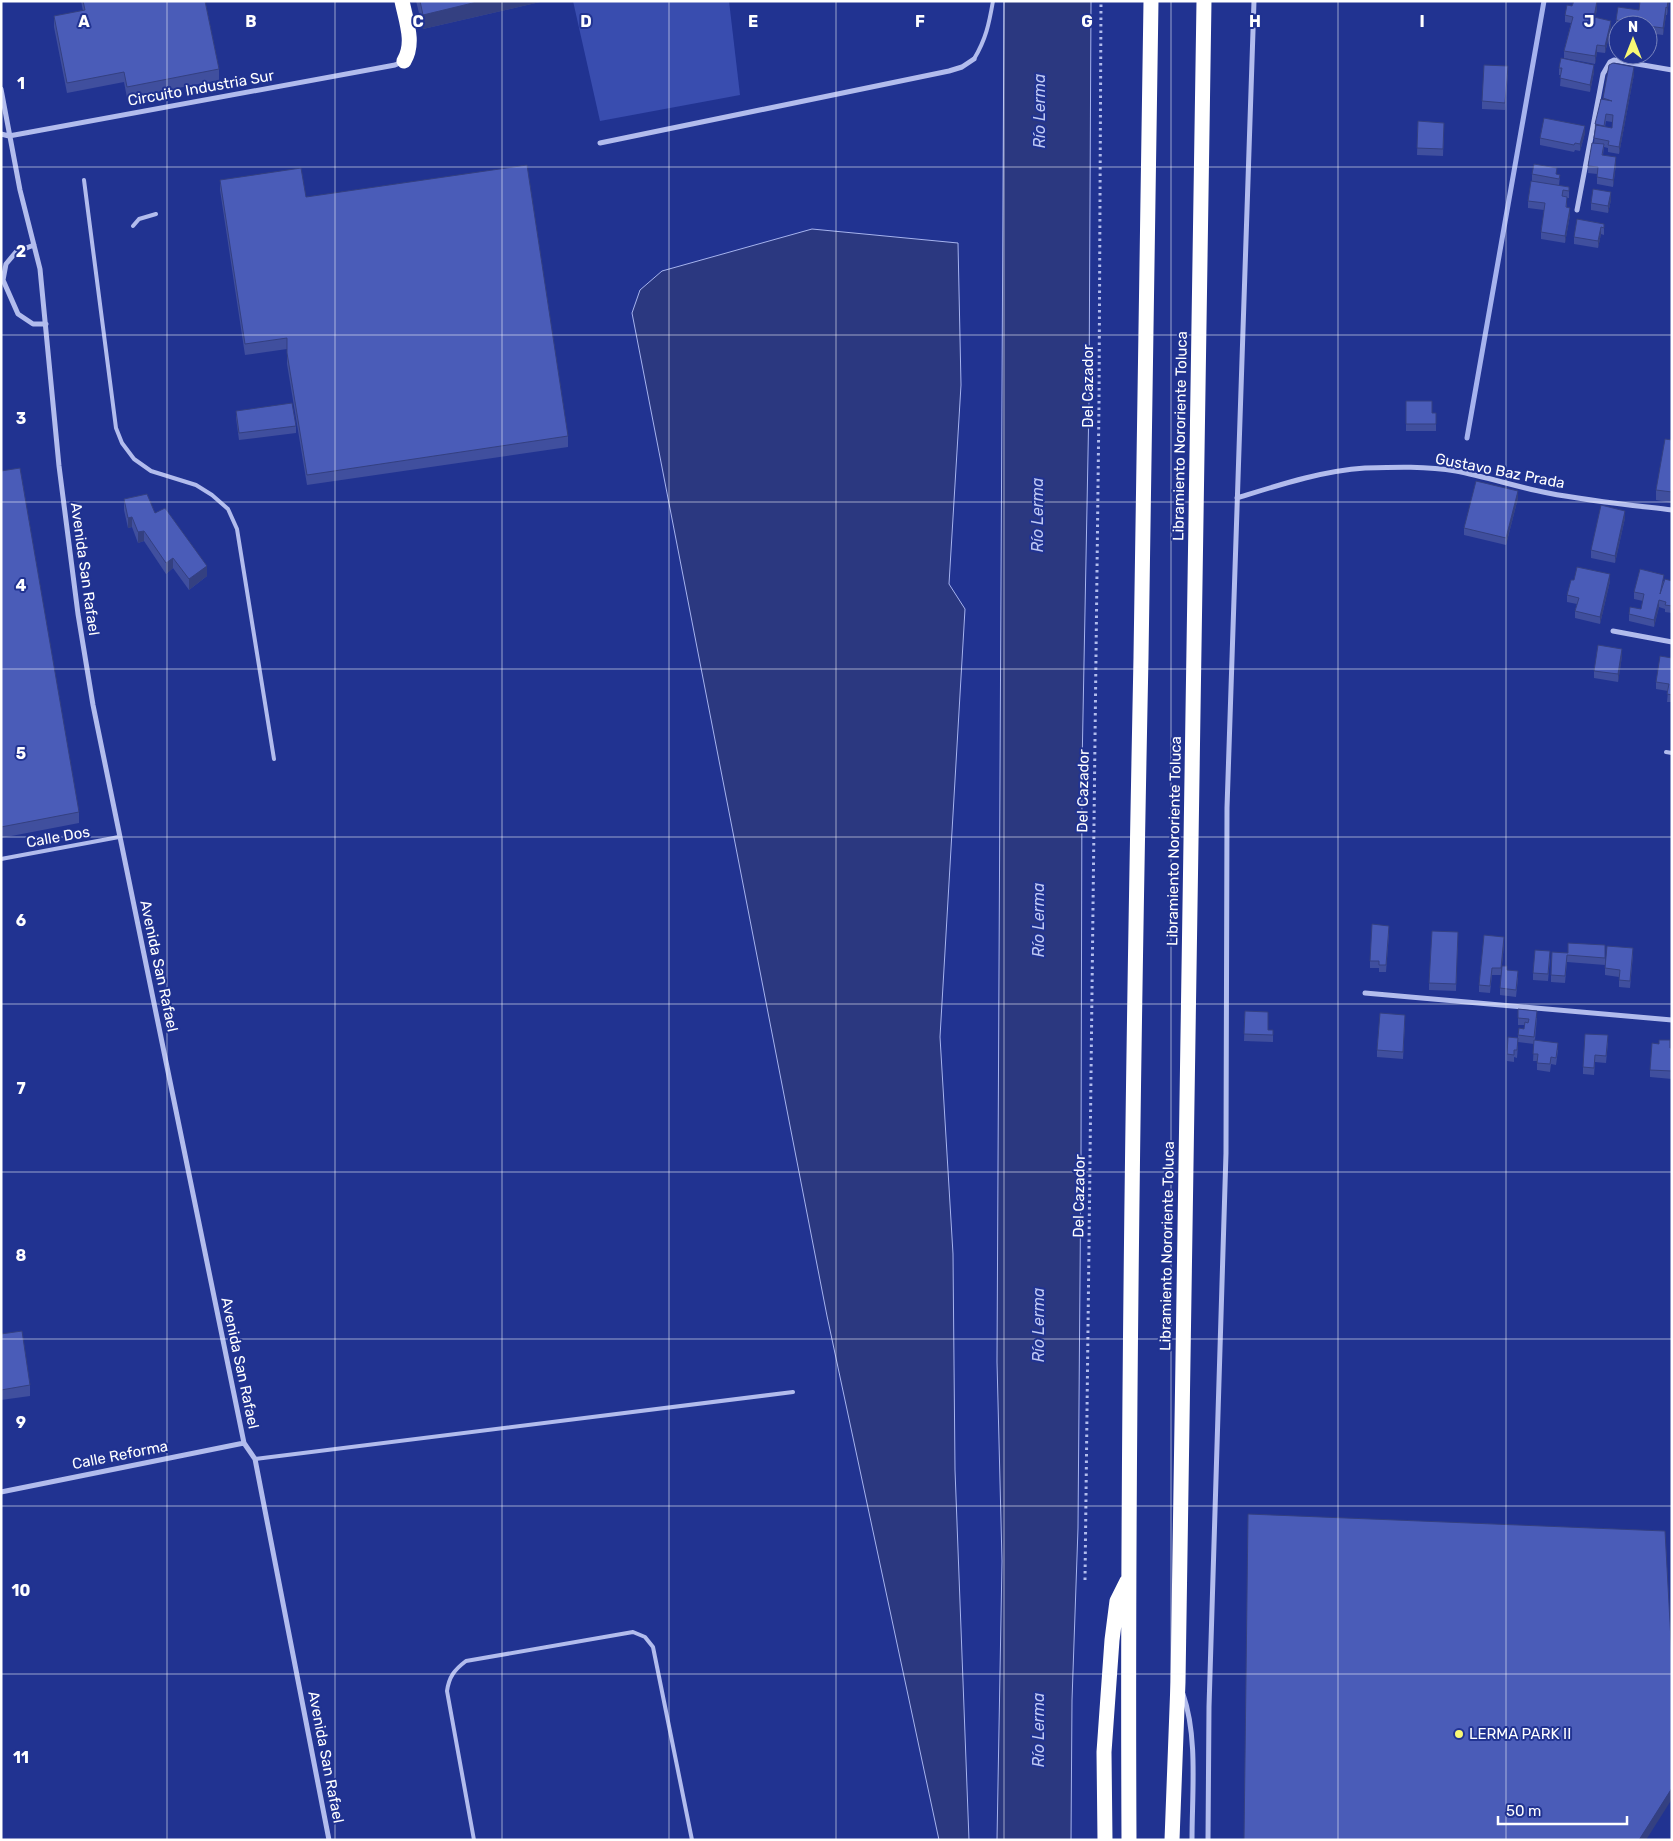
<svg xmlns="http://www.w3.org/2000/svg" width="1673" height="1841" viewBox="0 0 1673 1841" font-family="Rubik,sans-serif">
<rect width="100%" height="100%" fill="#213391"/>
<path fill="#394daf" d="M573,1H729L740,95L600,121Z"/>
<path fill="#2b3880" stroke="#a6b3ee" d="M1004,1H1091L1089,402L1082,768L1081,1156L1078,1528L1072,1700L1071,1840H997L1002,1561L997,1362Z
M812,229L958,243L961,385L949,584L965,609L940,1037L953,1254L955,1470L969,1840H939L827,1316L632,313L640,290L662,271Z"/>
<g fill="none" stroke-linecap="round" stroke-linejoin="round">
<path stroke="#a6b3ee" stroke-width="5" d="M1467,438L1544,1"/>
<path stroke="#b2bced" stroke-width="3" stroke-dasharray="2.5 4" stroke-linecap="butt" d="M1085,1580L1099,403L1101,1"/>
<path stroke="#b2bced" stroke-width="4" d="M974,59C986,39 989,24 993,1
M84,180L116,428L122,443L134,459L151,471L196,485L212,495L228,509L237,529L274,759
M133,226L139,219L156,214
M1666,752L1672,753
M1,859L119,837
M255,1459L793,1392
M474,1840L447,1691C449,1677 454,1670 466,1661L633,1632L645,1637L653,1647L692,1840"/>
<path stroke="#b2bced" stroke-width="5" d="M1,89L20,190L40,269L59,466L78,614L93,705L244,1443L255,1459L329,1840
M1,134L9,136L395,65L402,62
M600,143L949,71L962,67L974,59
M1577,210L1603,74L1610,62L1614,60L1672,70
M34,245L16,252L6,264L3,280L18,314L33,324H46
M1237,498C1279,485 1321,471 1365,468C1395,467 1427,466 1456,471C1487,477 1517,487 1548,493C1589,501 1630,505 1672,510
M1613,631L1672,642
M1365,993L1672,1020
M1,1492L244,1443
M1183,1694C1198,1737 1192,1793 1192,1840
M1208,1840L1209,1707L1226,1153L1227,808L1254,1"/>
<path stroke="#fff" stroke-width="15" d="M402,1C406,21 415,43 404,61
M1105,1840L1104,1752L1112,1640L1117,1601L1127,1581
M1129,1840C1127,1446 1133,1051 1141,657C1146,439 1148,220 1151,1
M1172,1840L1178,1682L1204,1"/>
</g>
<path fill="#404f9e" fill-rule="evenodd" d="M81,1H205L219,69V80L127,98L124,82L67,93L54,27V16L83,11Z
M416,1H540V2L423,29Z
M1640,1H1669L1667,15H1666L1663,35L1648,33V25H1618V28L1616,27V20L1639,10Z
M1572,6L1597,9L1595,18L1611,28L1605,53L1597,52L1595,64L1564,58V51L1571,23L1565,22V15Z
M1620,55H1634L1633,58L1620,56Z
M1609,65L1634,74L1619,154L1608,152V148L1604,147L1603,155L1616,164L1613,187L1597,184V174L1588,173V166L1594,143L1595,124L1603,100ZM1606,121L1612,122V128L1605,127Z
M1559,68L1594,72L1590,92L1560,86L1561,75H1559Z
M1508,74L1505,110L1482,109V101Z
M1418,121L1444,123L1443,156L1417,155Z
M1585,133L1580,151L1575,150L1574,152L1540,145V138Z
M1532,174L1560,175L1559,186L1569,187V198H1567V207L1570,215L1565,243L1541,239V232L1544,210L1528,208V201L1554,185L1532,181Z
M220,180L306,197L568,436V447L307,485L287,364V349L245,355L220,190Z
M1611,200L1608,213L1591,210V203Z
M1604,224V235L1601,234L1598,248L1574,244V237Z
M1406,401L1432,413H1436V431H1406Z
M236,411L296,426V433L239,440L236,418Z
M1672,440V503L1656,500V490Z
M1,471L79,812V823L1,838Z
M1518,498L1506,545L1464,535V528Z
M124,499L155,513L207,576L189,590L173,568L166,574L144,541L138,543L132,527L128,528L124,510Z
M1625,518L1615,563L1591,558V550Z
M1574,580L1610,581L1600,624L1575,618V611L1577,604L1567,602V595Z
M1664,581H1672V613L1665,612V609L1659,607L1654,627L1629,621V614L1641,609L1643,601L1634,599V592Z
M1622,656L1618,682L1594,678V671Z
M1672,658V702H1667L1668,691L1656,689V682Z
M1458,932L1456,991L1429,990V983Z
M1389,933L1386,972H1379V968H1370V961Z
M1504,944L1501,975H1492L1490,993L1479,992V985Z
M1605,952V965L1567,962L1565,983L1551,982V975L1568,953Z
M1633,955L1630,988L1619,987V977L1605,975V968Z
M1550,958L1548,981L1533,980V973Z
M1507,970L1518,978L1516,997L1500,995V988Z
M1245,1011L1268,1030H1273V1042L1244,1041Z
M1518,1018H1537L1535,1040L1558,1050L1556,1065L1551,1064L1550,1072L1537,1070V1061H1533L1534,1044L1518,1042V1035L1524,1029L1525,1025H1518Z
M1405,1022L1403,1059L1377,1057V1050Z
M1608,1042L1606,1063L1595,1062L1594,1075L1583,1074V1067Z
M1518,1045L1517,1058L1514,1057V1062L1507,1061V1054Z
M1670,1048H1672V1079L1650,1077V1070Z
M1,1334L30,1385V1396L1,1400Z"/>
<path fill="#344081" d="M481,1L540,2L423,29V15Z
M1597,1V9L1594,24V17Z
M1668,1H1669L1667,15V8Z
M1666,7V15L1663,35V28Z
M1611,21V28L1605,53V46Z
M1597,45V52L1595,64V56Z
M1594,65V72L1590,92V85Z
M1634,67V74L1619,154V147Z
M1585,126V133L1580,151V144Z
M1616,157V164L1613,187V180Z
M1611,192V200L1608,213V206Z
M1570,208V215L1565,243V236Z
M1601,227V234L1598,248V241Z
M1518,491V498L1506,545V538Z
M1625,511V518L1615,563V556Z
M132,517V527L128,528V518Z
M144,531V541L138,543V532Z
M173,558V568L166,574V563Z
M207,566V576L189,590V579Z
M1610,574V581L1600,624V617Z
M1659,600V607L1654,627V620Z
M1622,649V656L1618,682V674Z
M1504,937V944L1501,975V968Z
M1672,1788V1799L1646,1840H1639Z"/>
<path fill="#4a5cb8" stroke="#344081" d="M83,1H205L219,69L127,87L124,72L67,83L54,16L85,10Z
M420,1H481L423,15Z
M1574,1H1597L1594,17L1611,21L1605,46L1597,45L1595,56L1564,51L1573,17L1565,15L1567,5L1572,6Z
M1640,1H1668L1667,8L1666,7L1663,28L1648,26V25L1637,24L1636,25H1623L1624,23L1627,22L1616,20L1618,7L1639,10Z
M1561,58L1594,65L1590,85L1560,78L1562,68H1559Z
M1613,63L1634,67L1619,147L1608,145L1609,141L1594,138L1596,125L1612,128L1613,115L1606,114L1604,126L1595,124L1601,99L1612,101L1603,98L1609,65Z
M1484,65L1508,66L1505,103L1482,101Z
M1544,118L1585,126L1580,144L1575,143L1574,145L1540,138Z
M1418,121L1444,123L1443,149L1417,148Z
M1592,143L1604,144L1602,155L1616,157L1613,180L1597,177L1598,167L1588,166Z
M1534,164L1557,168L1556,174L1560,175L1559,179L1532,174Z
M527,165L568,436L307,475L287,353V338L245,344L220,180L301,168L306,197Z
M1531,181L1569,187V191L1563,190L1562,196L1567,197L1566,207L1570,208L1565,236L1541,232L1545,203L1528,201Z
M1593,189L1611,192L1608,206L1591,203Z
M1577,219L1604,224V228L1601,227L1598,241L1574,237Z
M1406,401H1432V413H1436V424H1406Z
M292,403L296,426L239,433L236,411Z
M1665,439L1672,440V492L1656,490Z
M20,468L79,812L1,827V471Z
M1476,481L1518,491L1506,538L1464,528Z
M147,494L155,513L165,508L207,566L189,579L173,558L166,563L144,531L138,532L132,517L128,518L124,499Z
M1601,505L1625,511L1615,556L1591,550Z
M1577,567L1610,574L1600,617L1575,611L1579,598L1567,595L1571,580H1574Z
M1640,569L1664,575L1660,594L1665,579L1672,581V606L1665,605L1666,602L1659,600L1654,620L1629,614L1630,607L1641,609L1644,594L1634,592Z
M1598,645L1622,649L1618,674L1594,671Z
M1660,656L1672,658V695L1667,694L1669,684L1656,682Z
M1372,924L1389,926L1386,965H1379V961H1370Z
M1432,931L1458,932L1456,984L1429,983Z
M1484,935L1504,937L1501,968H1492L1490,986L1479,985Z
M1568,943L1605,945V958L1567,955L1565,976L1551,975L1552,952L1568,953Z
M1607,946L1633,948L1630,981L1619,980L1620,970L1605,968Z
M1535,950L1550,951L1548,974L1533,973Z
M1502,966H1507V970L1518,971L1516,990L1500,988Z
M1518,1009L1537,1011L1534,1037L1518,1035L1519,1028L1524,1029L1525,1022L1528,1023L1529,1019L1518,1018Z
M1245,1011L1268,1012V1030H1273V1035L1244,1034Z
M1380,1013L1405,1015L1403,1052L1377,1050Z
M1585,1034L1608,1035L1606,1056L1595,1055L1594,1068L1583,1067Z
M1508,1037L1518,1038L1517,1050H1514V1055L1507,1054Z
M1534,1040L1558,1043L1556,1058L1551,1057L1550,1064L1537,1063L1538,1054H1533Z
M1659,1040H1670V1048H1672V1071L1650,1070L1652,1043L1659,1044Z
M22,1331L30,1385L1,1390V1334Z
M1248,1514L1665,1531L1672,1659V1788L1639,1840H1244Z"/>
<path fill="none" stroke="#fff" stroke-width="1" stroke-opacity="0.55" d="M167,1V1840M335,1V1840M502,1V1840M669,1V1840M836,1V1840M1004,1V1840M1171,1V1840M1338,1V1840M1506,1V1840M1,167H1672M1,335H1672M1,502H1672M1,669H1672M1,837H1672M1,1004H1672M1,1172H1672M1,1339H1672M1,1506H1672M1,1674H1672"/>
<circle fill="#f9f874" stroke="#213391" stroke-width="2" cx="1459" cy="1734" r="5"/>
<g text-anchor="middle" stroke-width="4" stroke-linejoin="round" paint-order="stroke">
<g font-size="15" fill="#fff" stroke="#213391">
<text transform="translate(201 88) rotate(-10)" y="5">Circuito Industria Sur</text>
<text transform="translate(1088 386) rotate(-90)" y="5">Del Cazador</text>
<text transform="translate(1180 436) rotate(-89)" y="5">Libramiento Nororiente Toluca</text>
<text transform="translate(1500 471) rotate(11)" y="5">Gustavo Baz Prada</text>
<text transform="translate(85 569) rotate(82)" y="5">Avenida San Rafael</text>
<text transform="translate(1083 791) rotate(-89)" y="5">Del Cazador</text>
<text transform="translate(58 837) rotate(-10)" y="5">Calle Dos</text>
<text transform="translate(1174 841) rotate(-89)" y="5">Libramiento Nororiente Toluca</text>
<text transform="translate(159 966) rotate(78)" y="5">Avenida San Rafael</text>
<text transform="translate(1079 1196) rotate(-89)" y="5">Del Cazador</text>
<text transform="translate(1167 1246) rotate(-89)" y="5">Libramiento Nororiente Toluca</text>
<text transform="translate(240 1363) rotate(78)" y="5">Avenida San Rafael</text>
<text transform="translate(120 1455) rotate(-11)" y="5">Calle Reforma</text>
<text transform="translate(326 1757) rotate(79)" y="5">Avenida San Rafael</text>
</g>
<g font-size="15" fill="#fff" stroke="#213391" text-anchor="start">
<text x="1469" y="1739">LERMA PARK II</text>
</g>
<g font-size="16" font-style="italic" fill="#bec8f4" stroke="#213391">
<text transform="translate(1039 111) rotate(-90)" y="6">Río Lerma</text>
<text transform="translate(1037 515) rotate(-90)" y="6">Río Lerma</text>
<text transform="translate(1038 920) rotate(-90)" y="6">Río Lerma</text>
<text transform="translate(1038 1325) rotate(-90)" y="6">Río Lerma</text>
<text transform="translate(1038 1730) rotate(-90)" y="6">Río Lerma</text>
</g>
</g>
<g font-size="16" text-anchor="middle" font-weight="bold" fill="#fff" stroke="#213391" stroke-width="4" stroke-linejoin="round" paint-order="stroke">
<text x="84" y="27">A</text>
<text x="251" y="27">B</text>
<text x="418" y="27">C</text>
<text x="586" y="27">D</text>
<text x="753" y="27">E</text>
<text x="920" y="27">F</text>
<text x="1087" y="27">G</text>
<text x="1255" y="27">H</text>
<text x="1422" y="27">I</text>
<text x="1589" y="27">J</text>
<text x="21" y="89">1</text>
<text x="21" y="257">2</text>
<text x="21" y="424">3</text>
<text x="21" y="591">4</text>
<text x="21" y="759">5</text>
<text x="21" y="926">6</text>
<text x="21" y="1094">7</text>
<text x="21" y="1261">8</text>
<text x="21" y="1428">9</text>
<text x="21" y="1596">10</text>
<text x="21" y="1763">11</text>
</g>
<rect width="1673" height="1841" fill="none" stroke="#ffffff" stroke-width="5"/>
<g transform="translate(1633 40)"><circle r="24" fill="#213391" stroke="#7a85bd"/>
<path d="M0-4L9 19L0 12L-9 19Z" fill="#f9f874"/>
<text y="-8" font-size="14" font-weight="bold" text-anchor="middle" fill="#ffffff">N</text>
</g>
<path d="M1498 1816v8h129v-8" fill="none" stroke="#ffffff" stroke-width="2.5"/>
<text x="1506" y="1816" font-size="15" fill="#ffffff" stroke="#213391" stroke-width="4" paint-order="stroke">50 m</text>
</svg>
